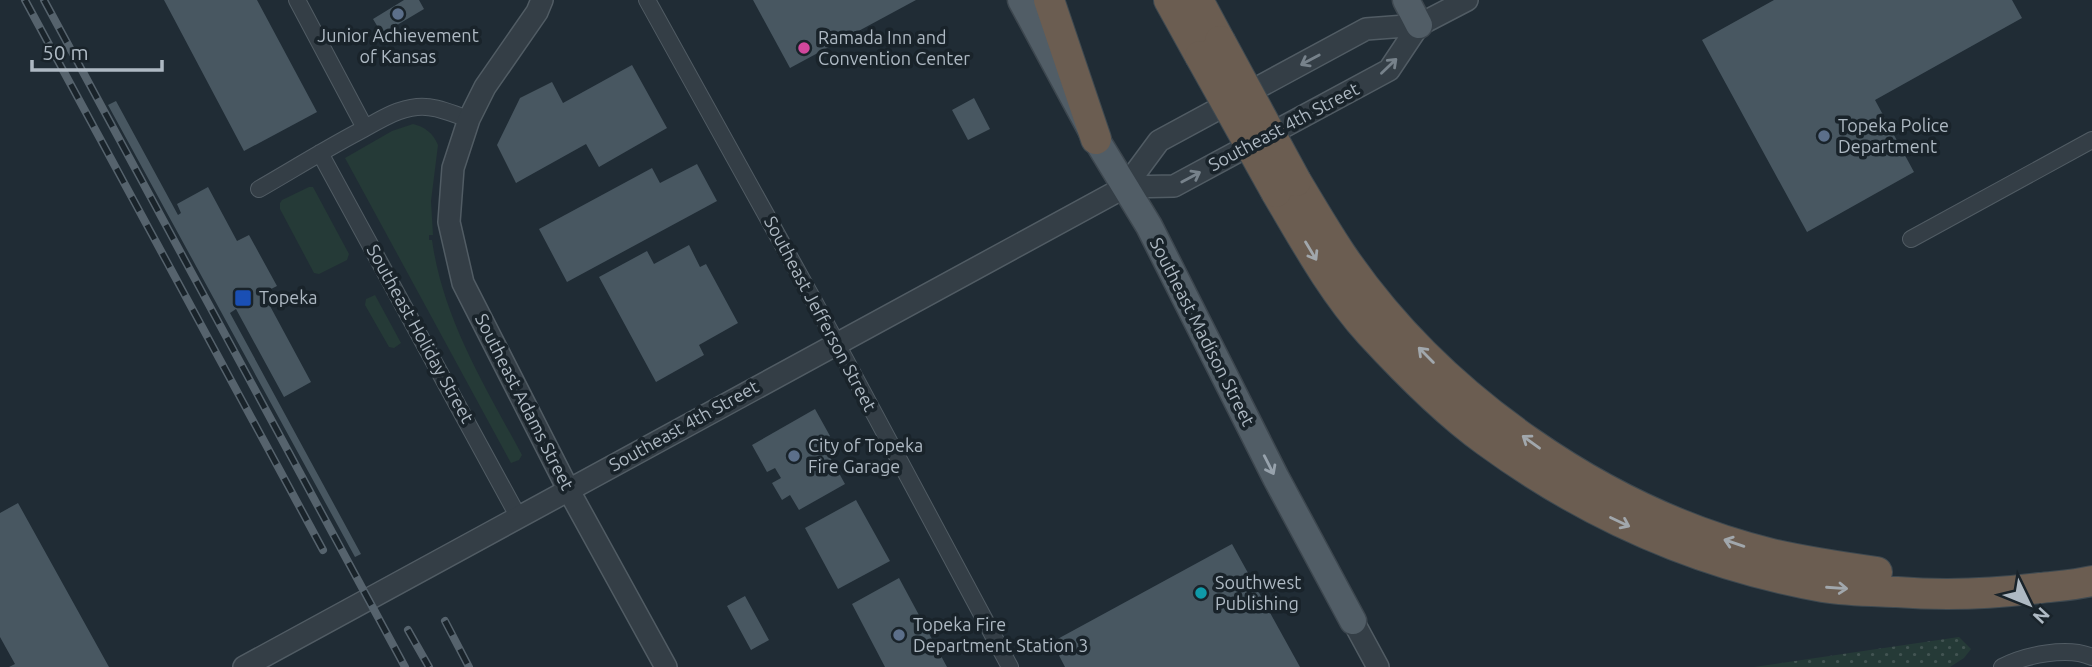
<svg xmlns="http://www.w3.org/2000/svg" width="2092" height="667" viewBox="0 0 2092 667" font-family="Ubuntu,sans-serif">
<defs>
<pattern id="park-dots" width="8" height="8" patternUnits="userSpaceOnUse" patternTransform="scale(1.75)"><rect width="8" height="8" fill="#253a37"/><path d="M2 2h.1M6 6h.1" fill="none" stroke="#425452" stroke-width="1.8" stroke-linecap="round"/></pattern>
</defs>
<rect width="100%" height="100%" fill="#202c35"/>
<path fill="#253a37" d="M413,124C425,127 433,133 438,145L431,201L433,235H429V240H432C443,319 485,386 522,455L519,460L511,463L345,158L392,131Z
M309,187H313L349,254L347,260L319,274L314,273L280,209V203L282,200Z
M375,295L401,343L394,348L389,347L365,305L366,299Z"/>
<path fill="url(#park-dots)" d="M1959,637L1971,649L1964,658L1950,667H1754Z"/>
<path fill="#485761" d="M164,0H257L317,112L244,151Z
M404,0H419L424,9L382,34L373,19Z
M753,0H916L790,68Z
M1774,0H2012L2022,18L1875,100L1914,172L1807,232L1702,40Z
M632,65L667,128L599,167L586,144L516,183L497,145L520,98L552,82L563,103Z
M974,98L990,129L968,140L952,110Z
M116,101L178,215L181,213L177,204L208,187L237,241L249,235L277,286L263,293L311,382L284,397L236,309L230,313L361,554L355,557L108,105Z
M697,164L717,201L567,282L539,229L652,168L660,183Z
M689,245L700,267L706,264L738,323L699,345L704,355L656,382L599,277L647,251L654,264Z
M815,409L830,436L821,441L845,484L799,510L790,495L782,500L772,483L781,478L775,468L767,472L752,445Z
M856,500L890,561L838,589L805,528Z
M18,503L109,667H9L15,664L0,637V513Z
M1232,544L1300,667H1065L1052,642Z
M899,578L947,667H885L852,604Z
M745,596L769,640L751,650L727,606Z"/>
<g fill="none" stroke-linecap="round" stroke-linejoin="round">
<defs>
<path id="minor" d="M297,0L365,128
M647,0L815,303L1010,667
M320,153L518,516
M259,189C292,170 324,150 358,132C377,122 395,109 417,107C435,105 452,114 469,119
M1911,239L2092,140
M2002,667C2025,655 2068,646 2092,657"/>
<path id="tertiary" d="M542,0L537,12L485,87L469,119L453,168L449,222L463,283L568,489L666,667
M1125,187L1174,186L1389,70L1419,25
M1353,621L1378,667
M244,667L1125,187L1159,141L1366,29L1419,25L1467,0"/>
<path id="primary" d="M1021,0L1096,139L1149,226L1276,478L1353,621
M1406,0L1419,25"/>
<path id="motorway" d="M1049,0L1096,139
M1169,0L1200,56
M1198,0L1220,41
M1296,181C1311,206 1325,230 1341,254C1438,397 1604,513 1772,554C1807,562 1841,567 1877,572
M1276,192C1305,241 1332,291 1370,333C1405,371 1444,411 1486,441C1587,515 1700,565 1823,587C1847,591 1873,591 1897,592C1945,596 1992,594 2040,588C2057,586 2075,585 2092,581"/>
</defs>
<use href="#minor" stroke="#515c64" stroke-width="18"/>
<use href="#tertiary" stroke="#515c64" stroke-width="24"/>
<use href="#primary" stroke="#3d474f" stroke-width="29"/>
<use href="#motorway" stroke="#3e4950" stroke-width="32"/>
<use href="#minor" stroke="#343e46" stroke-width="16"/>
<use href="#tertiary" stroke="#343e46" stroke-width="21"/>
<use href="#primary" stroke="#515d66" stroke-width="26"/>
<use href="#motorway" stroke="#6b5d51" stroke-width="30"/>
<defs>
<path id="rail" d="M25,0L323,550
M44,0L405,667
M445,621L469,667
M408,630L429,667"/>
</defs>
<use href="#rail" stroke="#56636d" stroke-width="8"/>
<use href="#rail" stroke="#19232a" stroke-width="5" stroke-dasharray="16" stroke-linecap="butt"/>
<defs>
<path id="motorway-bridge" d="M1220,41L1296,181
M1200,56L1276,192"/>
</defs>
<use href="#motorway-bridge" stroke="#3e4950" stroke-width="32" stroke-linecap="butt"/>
<use href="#motorway-bridge" stroke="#6b5d51" stroke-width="30"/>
</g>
<defs><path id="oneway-shaft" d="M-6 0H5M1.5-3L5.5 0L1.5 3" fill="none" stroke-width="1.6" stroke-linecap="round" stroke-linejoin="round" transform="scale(1.75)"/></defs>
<g stroke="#77828b">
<use href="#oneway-shaft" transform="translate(1310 60) rotate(152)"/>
<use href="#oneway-shaft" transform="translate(1389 66) rotate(-44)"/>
<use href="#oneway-shaft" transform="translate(1191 177) rotate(-28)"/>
</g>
<g stroke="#a1a7ac">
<use href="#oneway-shaft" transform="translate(1311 251) rotate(59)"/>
<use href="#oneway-shaft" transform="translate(1426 355) rotate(-135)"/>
<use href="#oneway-shaft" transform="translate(1531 442) rotate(-144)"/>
<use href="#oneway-shaft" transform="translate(1620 522) rotate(25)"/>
<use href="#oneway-shaft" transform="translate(1734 543) rotate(-161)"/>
<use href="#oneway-shaft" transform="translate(1837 588) rotate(4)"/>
</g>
<use stroke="#97a2ac" href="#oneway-shaft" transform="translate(1269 465) rotate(63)"/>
<g fill="#5c6f8a" stroke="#19232a" stroke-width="2.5">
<circle cx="398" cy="14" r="7"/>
<circle cx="1824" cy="136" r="7"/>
<circle cx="794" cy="456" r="7"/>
<circle cx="899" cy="635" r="7"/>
</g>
<circle fill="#d1479c" stroke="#19232a" stroke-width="2.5" cx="804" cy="48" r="7"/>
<rect fill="#1a4fb4" stroke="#19232a" stroke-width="2.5" x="234" y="289" width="18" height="18" rx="3.5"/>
<circle fill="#0f9aa8" stroke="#19232a" stroke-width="2.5" cx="1201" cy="593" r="7"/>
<g text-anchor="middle" stroke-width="7" stroke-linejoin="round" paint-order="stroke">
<g font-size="18" fill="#aeb9c3" stroke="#19232a" text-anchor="start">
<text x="398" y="42" text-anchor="middle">Junior Achievement<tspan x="398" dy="21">of Kansas</tspan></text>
<text x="818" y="44">Ramada Inn and<tspan x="818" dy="21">Convention Center</tspan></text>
<text x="1838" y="132">Topeka Police<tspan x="1838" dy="21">Department</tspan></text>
<text x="259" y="304">Topeka</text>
<text x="808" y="452">City of Topeka<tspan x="808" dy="21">Fire Garage</tspan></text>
<text x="1215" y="589">Southwest<tspan x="1215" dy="21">Publishing</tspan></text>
<text x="913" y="631">Topeka Fire<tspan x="913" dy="21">Department Station 3</tspan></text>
</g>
<g font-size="18" fill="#aeb9c3" stroke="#19232a">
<text transform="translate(1284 127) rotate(-28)" y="6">Southeast 4th Street</text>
<text transform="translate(820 314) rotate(62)" y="6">Southeast Jefferson Street</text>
<text transform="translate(1202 332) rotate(63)" y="6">Southeast Madison Street</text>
<text transform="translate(420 334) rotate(61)" y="6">Southeast Holiday Street</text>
<text transform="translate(524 402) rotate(63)" y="6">Southeast Adams Street</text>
<text transform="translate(684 426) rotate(-29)" y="6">Southeast 4th Street</text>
</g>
</g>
<g transform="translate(2029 604) rotate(133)" stroke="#19232a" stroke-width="5" paint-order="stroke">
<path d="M0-5L12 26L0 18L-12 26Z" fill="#aeb9c3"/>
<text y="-10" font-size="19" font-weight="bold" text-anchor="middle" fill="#aeb9c3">N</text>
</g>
<path d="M32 60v10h130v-10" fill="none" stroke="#aeb9c3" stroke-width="3.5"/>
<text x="42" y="60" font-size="21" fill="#aeb9c3" stroke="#19232a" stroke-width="5" paint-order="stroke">50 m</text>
</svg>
